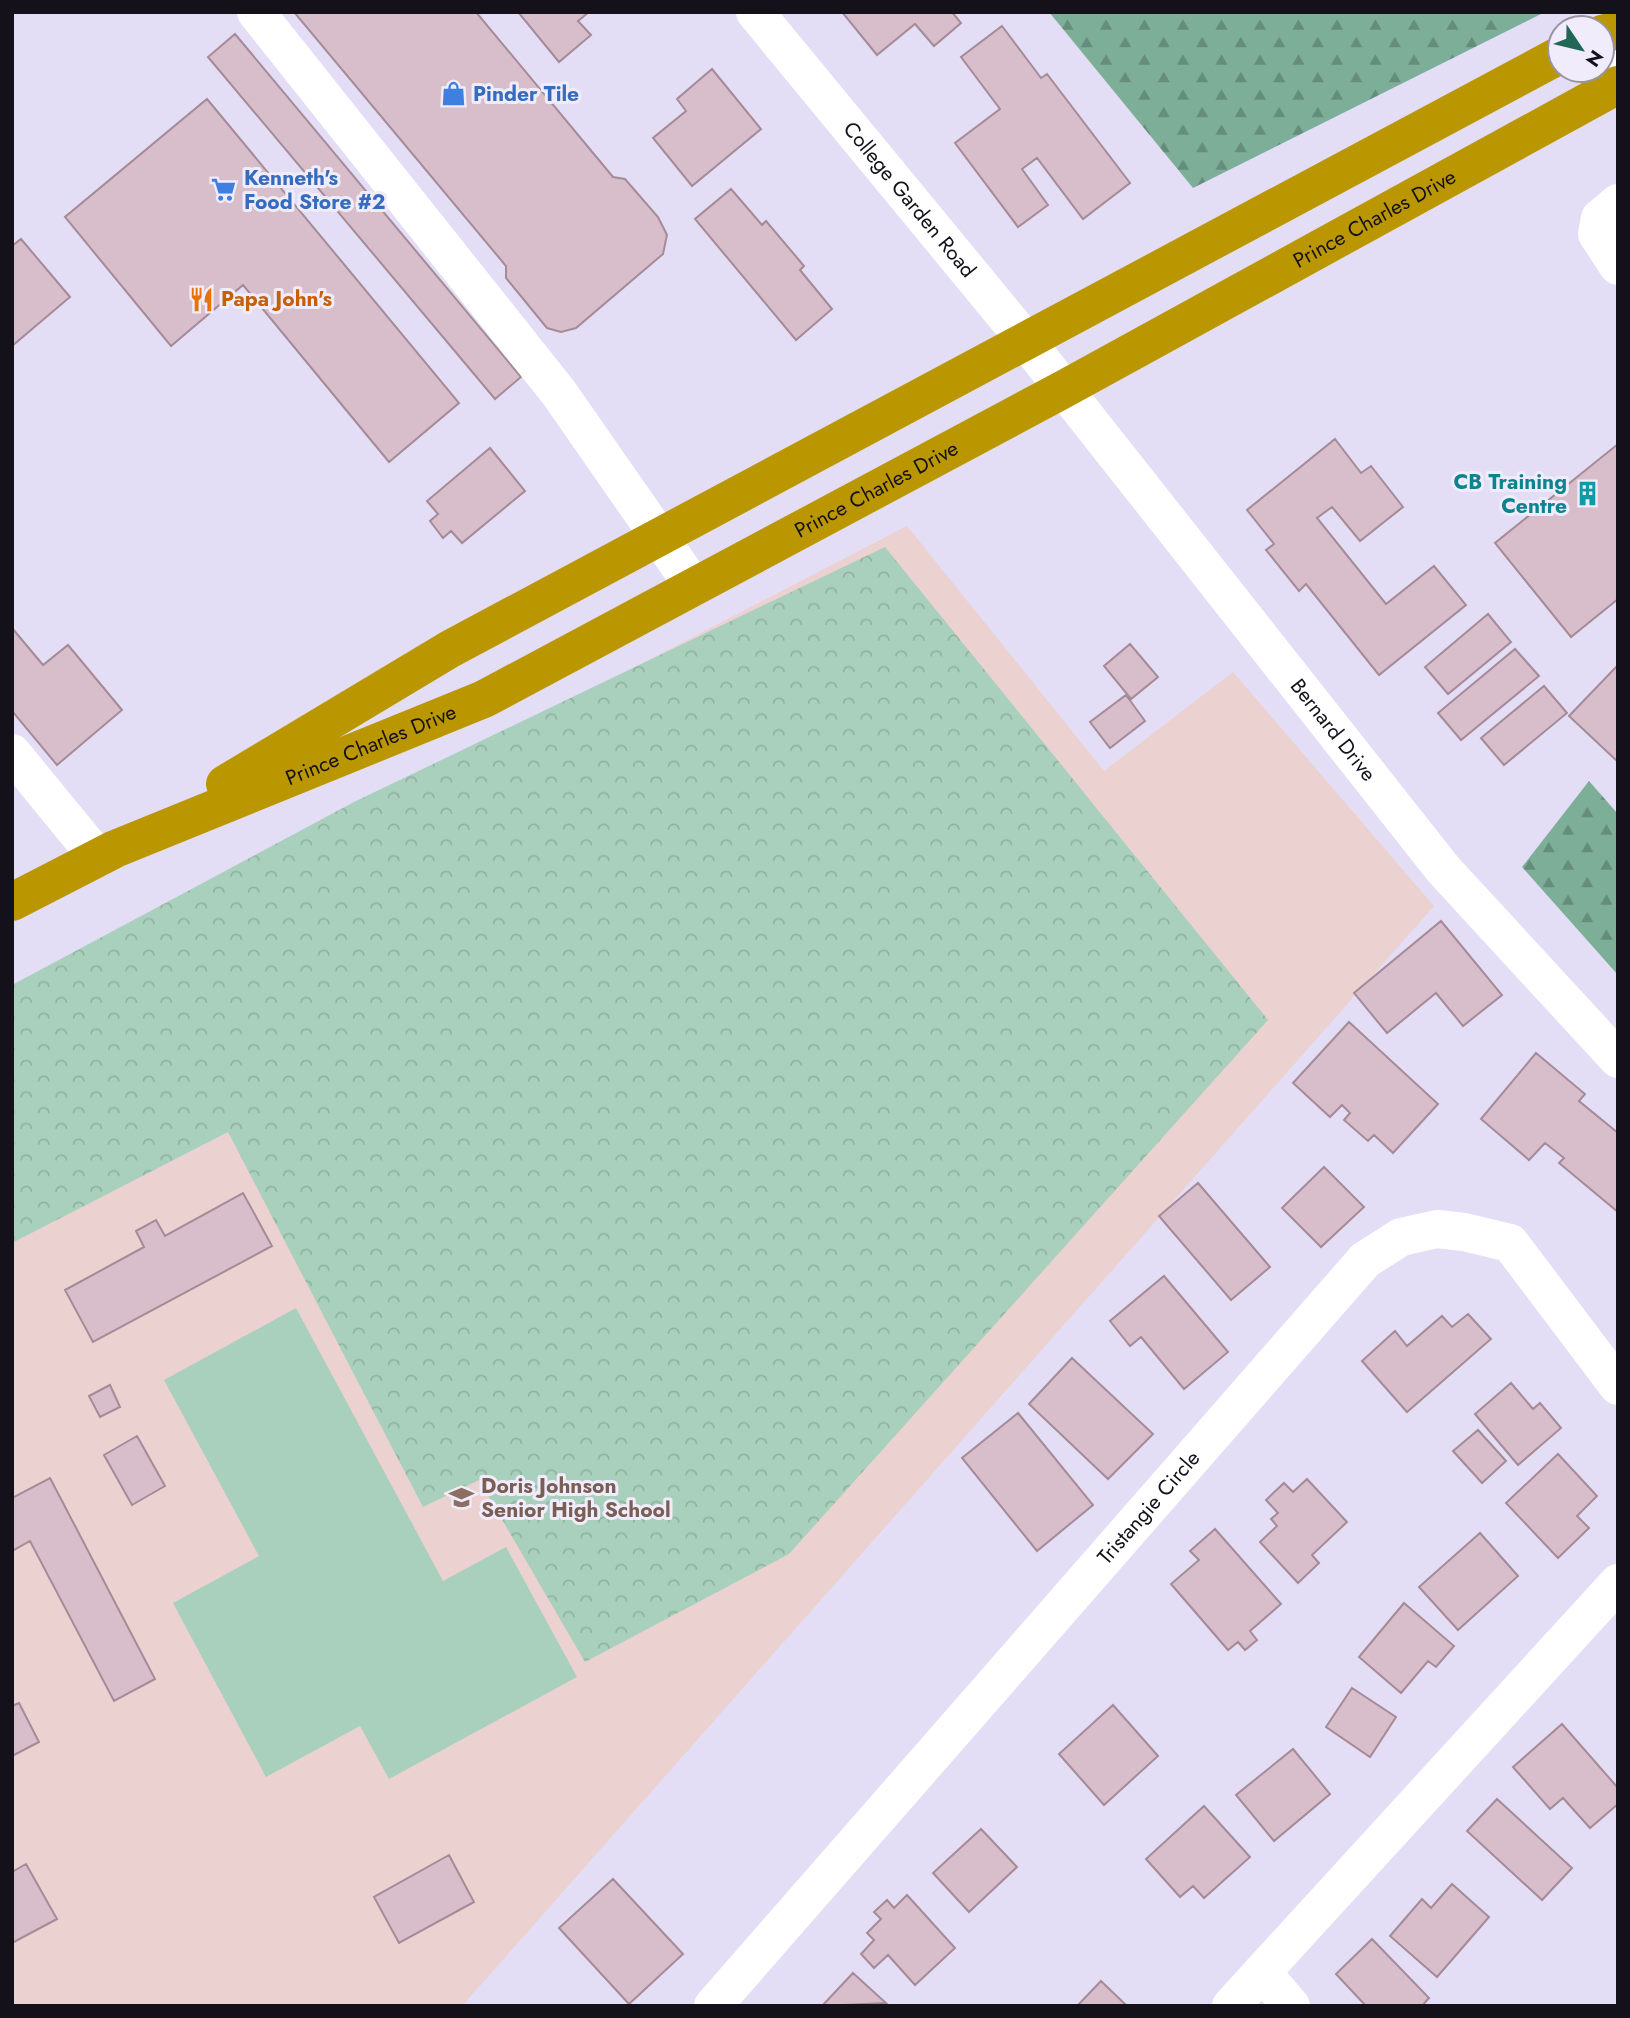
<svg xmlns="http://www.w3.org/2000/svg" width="1630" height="2018" viewBox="0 0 1630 2018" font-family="Jost,sans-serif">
<defs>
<pattern id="forest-firs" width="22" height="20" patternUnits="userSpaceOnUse" patternTransform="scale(1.75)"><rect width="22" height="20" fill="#7daf98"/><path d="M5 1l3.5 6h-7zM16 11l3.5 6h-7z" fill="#658d7b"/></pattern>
<pattern id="park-crowns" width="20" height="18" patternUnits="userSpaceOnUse" patternTransform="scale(1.75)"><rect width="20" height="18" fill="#a8d0bd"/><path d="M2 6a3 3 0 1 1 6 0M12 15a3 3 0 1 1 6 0" fill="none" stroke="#90b2a2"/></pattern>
</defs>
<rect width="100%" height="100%" fill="#e4ddf6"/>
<path fill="#ebd1cf" d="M907,526L1104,771L1233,672L1434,906L462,2006H12V990Z"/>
<path fill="#a8d0bd" d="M296,1308L443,1581L506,1547L577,1677L389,1779L360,1726L266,1777L173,1603L259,1556L164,1380Z"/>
<path fill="url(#forest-firs)" d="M1049,12H1545L1193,188Z
M1589,781L1618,814V975L1522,867Z"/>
<path fill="url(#park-crowns)" d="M885,547L1268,1020L789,1554L585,1662L479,1480L423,1507L228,1132L12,1243V985L354,802Z"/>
<path fill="#d8bdca" stroke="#a48b97" stroke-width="2" d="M294,12H476L613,177L625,179L658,217L667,235L663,254L576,328L561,332L547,328L506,278V266Z
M518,12H589L578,21L591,35L559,62Z
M842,12H952L961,23L934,46L915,24L877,55Z
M1002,26L1041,78L1047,74L1130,183L1083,219L1037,158L1022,169L1048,205L1018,227L955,143L1000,109L961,57Z
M235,34L521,377L495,399L208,57Z
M712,69L761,129L692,186L653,138L686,111L677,99Z
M207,99L459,403L389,462L243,285L171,346L65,217Z
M731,189L762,225L766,221L804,266L800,270L832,309L796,340L695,219Z
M21,239L70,297L12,346V246Z
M1335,439L1361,473L1371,466L1403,507L1360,541L1332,507L1317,518L1386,604L1434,566L1466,605L1379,675L1306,584L1299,591L1266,550L1274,544L1247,510Z
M1618,444V599L1571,637L1495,543Z
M490,448L525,491L462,543L451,531L443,538L430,521L438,514L427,501Z
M1488,614L1511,642L1448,694L1425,667Z
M12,628L43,665L68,645L122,710L57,765L12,711Z
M1130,644L1158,677L1131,699L1104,666Z
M1515,649L1539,676L1461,740L1438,713Z
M1618,665V762L1569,716Z
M1544,686L1567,713L1504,765L1481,738Z
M1126,695L1145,721L1110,748L1090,722Z
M1441,921L1502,995L1463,1026L1436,993L1387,1033L1354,993Z
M1349,1022L1438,1104L1393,1153L1374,1135L1368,1141L1344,1120L1350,1113L1342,1105L1330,1117L1293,1083Z
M1536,1053L1585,1094L1579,1101L1618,1133V1212L1559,1163L1564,1158L1545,1143L1529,1160L1481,1119Z
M1324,1167L1364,1207L1321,1247L1282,1208Z
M1198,1183L1270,1267L1231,1300L1159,1216Z
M243,1193L272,1246L93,1342L65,1290L144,1247L136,1231L156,1220L165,1236Z
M1164,1276L1228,1352L1184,1389L1141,1337L1130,1346L1110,1321Z
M1468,1314L1491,1339L1407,1412L1362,1361L1395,1331L1407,1346L1442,1316L1452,1327Z
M1072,1358L1153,1434L1108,1479L1029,1404Z
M1511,1383L1533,1409L1540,1403L1561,1428L1518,1465L1475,1414Z
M110,1385L120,1407L100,1417L89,1396Z
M1018,1413L1093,1505L1037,1551L962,1458Z
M1478,1430L1506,1461L1482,1483L1453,1451Z
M137,1436L165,1486L132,1505L104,1455Z
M1558,1454L1597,1496L1577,1516L1589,1528L1558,1558L1506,1503Z
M50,1478L155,1679L114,1701L30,1541L12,1551V1498Z
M1307,1479L1347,1522L1312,1555L1319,1563L1298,1583L1260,1542L1277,1526L1271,1519L1278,1513L1266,1500L1284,1483L1293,1492Z
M1215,1529L1281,1604L1250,1631L1257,1640L1245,1650L1238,1642L1228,1650L1171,1584L1199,1560L1190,1551Z
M1480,1533L1518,1576L1458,1630L1419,1587Z
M1404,1603L1454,1646L1436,1667L1428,1661L1401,1693L1359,1657Z
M1352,1688L1396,1717L1370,1757L1326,1727Z
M19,1703L39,1742L12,1756V1706Z
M1113,1705L1158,1756L1104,1805L1059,1754Z
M1562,1724L1618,1788V1804L1590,1828L1563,1798L1550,1809L1513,1767Z
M1293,1749L1330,1794L1274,1841L1236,1795Z
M1497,1799L1572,1868L1542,1900L1467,1831Z
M1204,1806L1250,1857L1204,1898L1193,1886L1180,1897L1146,1859Z
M981,1829L1017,1867L969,1912L933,1873Z
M449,1855L474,1902L399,1943L374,1897Z
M26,1864L57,1919L12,1943V1872Z
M613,1879L683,1954L629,2004L559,1928Z
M1452,1884L1489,1917L1437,1977L1390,1936L1422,1899L1431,1908Z
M907,1895L955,1948L915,1985L888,1955L874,1968L861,1954L874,1940L867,1933L881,1919L874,1912L887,1900L894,1908Z
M1372,1939L1429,1998L1422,2006H1366L1336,1974Z
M853,1973L886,2003L822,2006Z
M1101,1981L1127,2006H1077Z"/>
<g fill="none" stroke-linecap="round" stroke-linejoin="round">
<g stroke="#fff" stroke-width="38">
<path d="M256,12L559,393L694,587"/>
<path id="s1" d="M755,12L1026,341L1443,869L1618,1059"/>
<path d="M1602,40L1618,67"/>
<path d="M1618,203L1600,218L1597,234L1618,266"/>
<path d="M12,753L98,858"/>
<path d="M1262,1972L1291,2006"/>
<path id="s2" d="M713,2006L1365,1260L1401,1237L1437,1229L1464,1232L1510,1243L1618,1386"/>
<path d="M1231,2006L1618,1583"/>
</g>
<g stroke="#ba9701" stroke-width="38">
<path d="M1602,34L1618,30"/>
<path d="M225,784L450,649L1560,55"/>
<path id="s3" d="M12,902L115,849L484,699L1064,389L1618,85"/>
</g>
</g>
<defs>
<symbol id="shop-bare" viewBox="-9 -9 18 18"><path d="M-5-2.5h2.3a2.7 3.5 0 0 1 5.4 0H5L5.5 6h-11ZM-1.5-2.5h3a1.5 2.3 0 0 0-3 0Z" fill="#3f7fe0" stroke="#f0ecfb" stroke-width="2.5" paint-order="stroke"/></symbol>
<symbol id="supermarket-bare" viewBox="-9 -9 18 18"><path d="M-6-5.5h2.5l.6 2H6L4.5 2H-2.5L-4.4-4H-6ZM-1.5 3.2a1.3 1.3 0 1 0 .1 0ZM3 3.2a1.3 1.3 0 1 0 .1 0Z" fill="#3f7fe0" stroke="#f0ecfb" stroke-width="2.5" paint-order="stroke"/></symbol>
<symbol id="restaurant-bare" viewBox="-9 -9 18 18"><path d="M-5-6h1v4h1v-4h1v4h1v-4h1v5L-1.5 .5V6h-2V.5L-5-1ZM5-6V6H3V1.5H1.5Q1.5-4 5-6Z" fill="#e8710a" stroke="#f0ecfb" stroke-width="2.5" paint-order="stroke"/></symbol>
<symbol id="building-bare" viewBox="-9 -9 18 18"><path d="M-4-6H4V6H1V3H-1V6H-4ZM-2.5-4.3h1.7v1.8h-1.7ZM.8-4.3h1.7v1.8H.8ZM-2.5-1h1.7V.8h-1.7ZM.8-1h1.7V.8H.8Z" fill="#0f9aa8" stroke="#f0ecfb" stroke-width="2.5" paint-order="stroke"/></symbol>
<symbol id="school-bare" viewBox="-9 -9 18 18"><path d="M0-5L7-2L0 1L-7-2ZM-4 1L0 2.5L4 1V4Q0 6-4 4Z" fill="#8d6e63" stroke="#f0ecfb" stroke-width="2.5" paint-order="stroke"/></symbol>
</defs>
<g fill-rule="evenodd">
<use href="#shop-bare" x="436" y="76" width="35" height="35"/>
<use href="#supermarket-bare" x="206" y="172" width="35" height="35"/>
<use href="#restaurant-bare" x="184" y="282" width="35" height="35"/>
<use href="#building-bare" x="1570" y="476" width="35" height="35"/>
<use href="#school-bare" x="444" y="1480" width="35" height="35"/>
</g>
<g text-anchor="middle" stroke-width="6" stroke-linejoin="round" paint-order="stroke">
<g font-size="21" font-weight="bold" fill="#366cbe" stroke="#f0ecfb" text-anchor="start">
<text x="473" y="101">Pinder Tile</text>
<text x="244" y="185">Kenneth's<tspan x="244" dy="24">Food Store #2</tspan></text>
</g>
<g font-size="21" fill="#14111a" stroke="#f0ecfb">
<text dy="7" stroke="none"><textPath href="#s1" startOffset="243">College Garden Road</textPath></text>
<text dy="7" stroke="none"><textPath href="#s3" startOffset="1526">Prince Charles Drive</textPath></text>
<text dy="7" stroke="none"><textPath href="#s3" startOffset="959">Prince Charles Drive</textPath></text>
<text dy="7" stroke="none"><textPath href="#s1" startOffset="922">Bernard Drive</textPath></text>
<text dy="7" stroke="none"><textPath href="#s3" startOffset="392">Prince Charles Drive</textPath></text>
<text dy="7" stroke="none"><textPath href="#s2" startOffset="662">Tristangie Circle</textPath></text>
</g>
<g font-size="21" font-weight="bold" fill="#c56008" stroke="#f0ecfb" text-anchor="start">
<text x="221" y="306">Papa John's</text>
</g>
<g font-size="21" font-weight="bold" fill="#0d838f" stroke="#f0ecfb" text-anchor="end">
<text x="1567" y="489">CB Training<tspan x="1567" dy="24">Centre</tspan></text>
</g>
<g font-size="21" font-weight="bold" fill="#785e54" stroke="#f0ecfb" text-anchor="start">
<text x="481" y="1493">Doris Johnson<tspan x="481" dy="24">Senior High School</tspan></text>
</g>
</g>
<rect width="1630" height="2018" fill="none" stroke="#14111a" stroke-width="28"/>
<g transform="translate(1581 49) rotate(125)"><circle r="33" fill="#f0ecfb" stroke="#9894a1" stroke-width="2"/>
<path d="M0-5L12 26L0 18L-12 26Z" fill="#226657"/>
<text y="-10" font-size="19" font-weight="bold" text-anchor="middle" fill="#14111a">N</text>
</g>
</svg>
